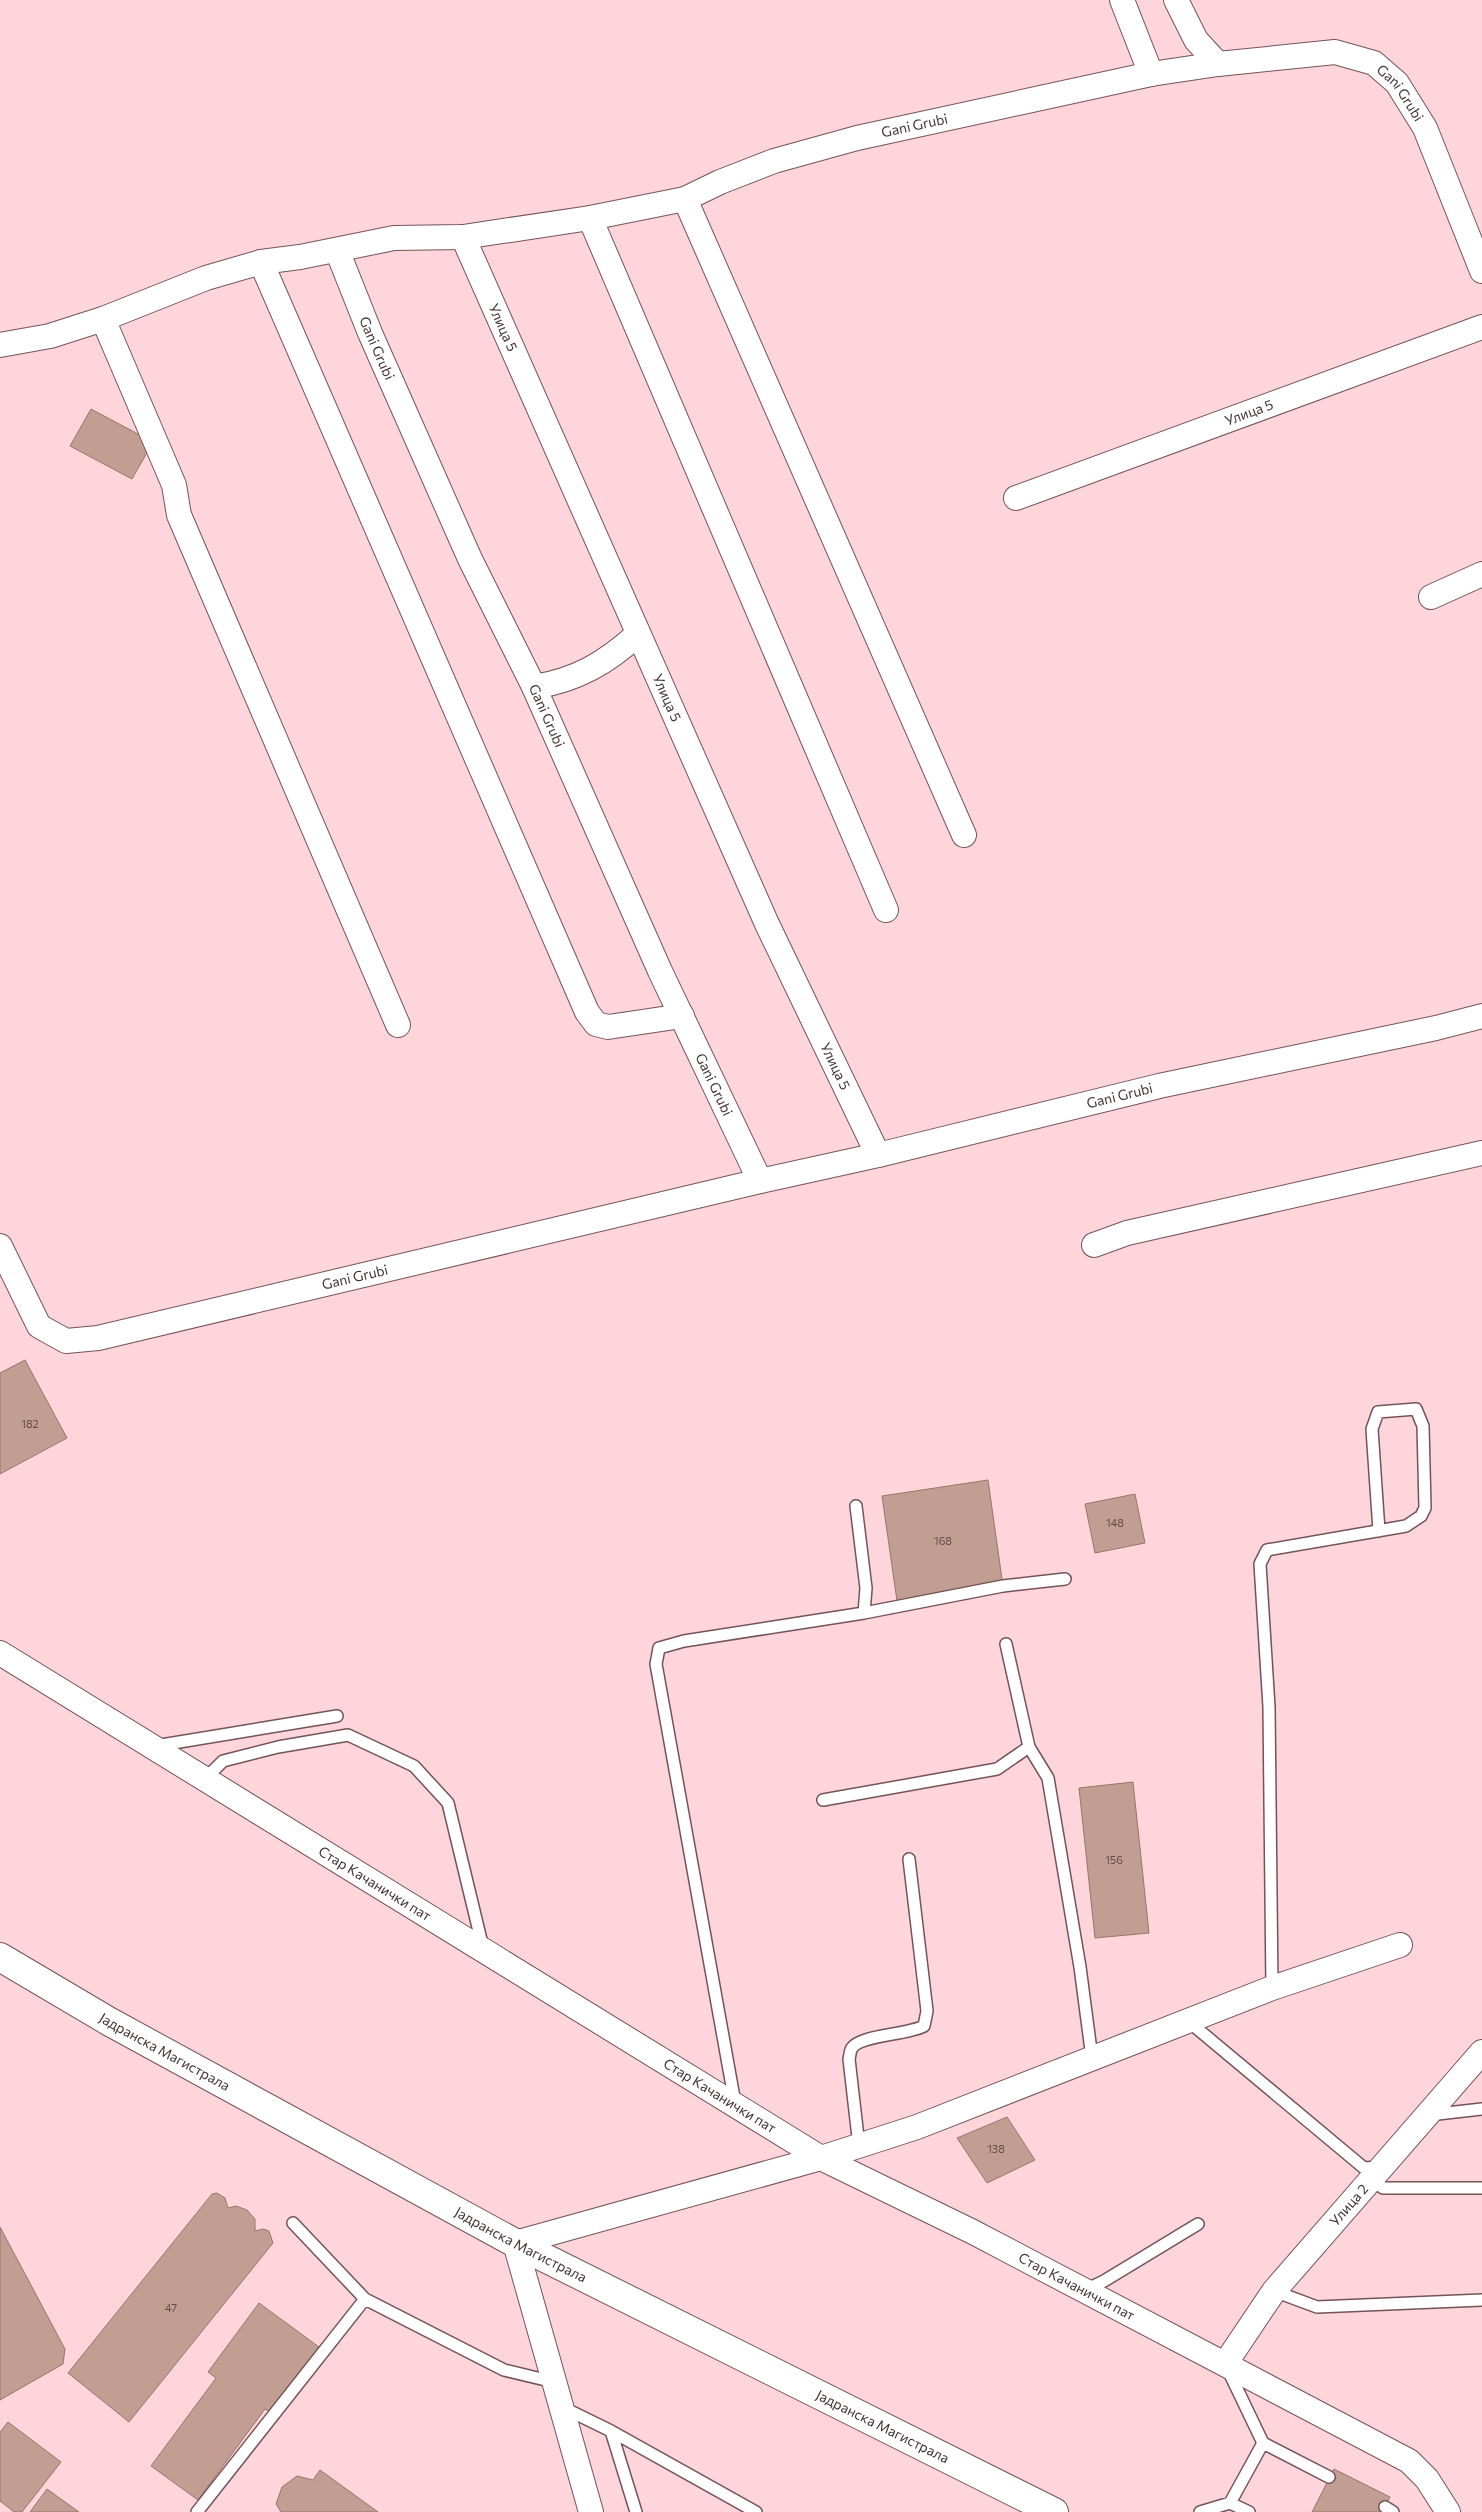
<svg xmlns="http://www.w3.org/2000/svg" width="1482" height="2512" viewBox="0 0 1482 2512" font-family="Commissioner,sans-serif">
<rect width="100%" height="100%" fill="#fdd5da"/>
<path fill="#c19d92" stroke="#98766c" d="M91,409L153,442L132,479L70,446Z
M25,1360L67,1438L0,1474V1373Z
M988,1480L1003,1586L897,1601L882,1496Z
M1135,1494L1145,1543L1095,1553L1085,1504Z
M1133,1782L1149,1933L1095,1938L1079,1788Z
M1007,2117L1035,2160L987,2183L957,2138Z
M217,2193L225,2198L228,2208L236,2206L247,2210L255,2219V2231L263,2229L269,2231L273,2243L129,2422L68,2373L212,2194Z
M0,2227L65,2349L63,2364L0,2400Z
M259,2303L319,2347L271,2413L265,2409L198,2500L151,2466L216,2378L208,2372Z
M8,2422L61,2462L22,2512H14L0,2501V2432Z
M1334,2469L1390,2497L1382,2512H1312Z
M320,2470L378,2512H281L276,2504L282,2487L297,2476L313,2480Z
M47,2489L79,2512H30Z"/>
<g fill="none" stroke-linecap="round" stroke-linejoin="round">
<defs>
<path id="service" d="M864,1613L1003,1586L1065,1579
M1006,1644L1029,1747L1048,1778L1080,1967L1092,2058
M155,1746L337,1716
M205,1779L223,1761L278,1747L348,1735L414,1766L448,1803L483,1948
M823,1800L997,1769L1029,1747
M1272,1988L1269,1707L1260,1564L1267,1550L1406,1526L1421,1516L1425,1508L1423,1426L1416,1409L1378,1412L1372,1429L1379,1531
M1188,2021L1364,2168L1380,2167
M735,2103L656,1664L659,1648L684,1641L864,1613L866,1588L856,1506
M1429,2115L1482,2109
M859,2146L849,2059C850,2056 850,2050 852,2048C860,2035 907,2035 924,2026L927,2011L909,1859
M1370,2179L1383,2188H1482
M293,2223L365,2299
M1085,2290L1104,2281L1198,2224
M1274,2291L1317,2307L1482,2300
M1228,2370L1263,2443L1230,2503L1249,2512
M562,2407L611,2431L756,2512
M611,2431L636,2512
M1263,2443L1329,2477
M1385,2507L1393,2512
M197,2512L365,2299L504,2370L554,2382
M1200,2512L1230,2503"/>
<g id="minor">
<path d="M1122,0L1151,74"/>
<path d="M1176,0L1196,40L1218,64"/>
<path d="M685,199L964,835"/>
<path d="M590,218L886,910"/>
<path id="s1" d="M463,237L767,924L878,1155"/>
<path id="s2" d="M337,250L370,333L470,559L534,687L660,971L760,1181"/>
<path d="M261,262L587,1012L596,1024L608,1027L682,1016"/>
<path d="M103,319L174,485L179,515L398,1025"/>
<path id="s3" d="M0,345L50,336L103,319L206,278L261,262L300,257L394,238L463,237L590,218L685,199L720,182L774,161L857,138L1151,74L1218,64L1335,52L1374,63L1397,83L1425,128L1482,271"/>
<path id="s4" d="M1016,498L1482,327"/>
<path d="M1431,597L1482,574"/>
<path d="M534,687C577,680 606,663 638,634"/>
<path d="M1094,1245L1127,1233L1482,1153"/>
<path id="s5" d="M0,1246L39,1326L66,1341L98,1338L760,1181L878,1155L1159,1086L1436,1028L1482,1016"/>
<path id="s6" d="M0,1653L821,2158L973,2232L1409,2461L1427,2479L1448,2512"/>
<path id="s7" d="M1225,2364L1274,2291L1482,2052"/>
<path d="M591,2512L515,2243L821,2158L917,2127L1272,1988L1400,1945"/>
</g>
<g id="tertiary">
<path id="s8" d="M0,1957L110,2022L515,2243L1054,2512"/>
</g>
</defs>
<use href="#service" stroke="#745357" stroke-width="14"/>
<use href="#minor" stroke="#745357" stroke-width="26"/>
<use href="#tertiary" stroke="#745357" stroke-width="30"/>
<use href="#service" stroke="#fff" stroke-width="11"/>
<use href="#minor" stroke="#fff" stroke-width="24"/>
<use href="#tertiary" stroke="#fff" stroke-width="28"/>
</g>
<g text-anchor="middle" stroke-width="5" stroke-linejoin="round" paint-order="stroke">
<g font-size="11" fill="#624e4c">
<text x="30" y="1428">182</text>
<text x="1115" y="1527">148</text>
<text x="943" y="1545">168</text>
<text x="1114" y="1864">156</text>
<text x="996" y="2153">138</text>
<text x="171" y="2312">47</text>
</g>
<g font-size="14" fill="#433335" stroke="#fff">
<text dy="5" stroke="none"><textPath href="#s3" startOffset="1454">Gani Grubi</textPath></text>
<text dy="5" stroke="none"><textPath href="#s3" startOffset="946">Gani Grubi</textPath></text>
<text dy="5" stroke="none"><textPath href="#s1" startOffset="99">Улица 5</textPath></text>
<text dy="5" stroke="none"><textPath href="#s2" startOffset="106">Gani Grubi</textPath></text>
<text dy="5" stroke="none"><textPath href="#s4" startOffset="248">Улица 5</textPath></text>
<text dy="5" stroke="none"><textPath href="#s1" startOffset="504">Улица 5</textPath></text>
<text dy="5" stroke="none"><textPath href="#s2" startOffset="511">Gani Grubi</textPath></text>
<text dy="5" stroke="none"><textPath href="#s1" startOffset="909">Улица 5</textPath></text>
<text dy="5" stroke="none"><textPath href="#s2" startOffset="916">Gani Grubi</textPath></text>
<text dy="5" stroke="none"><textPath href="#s5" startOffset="1202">Gani Grubi</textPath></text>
<text dy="5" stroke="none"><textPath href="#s5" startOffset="416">Gani Grubi</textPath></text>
<text dy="5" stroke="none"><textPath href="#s6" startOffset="440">Стар Качанички пат</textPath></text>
<text dy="5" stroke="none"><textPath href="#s8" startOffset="190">Јадранска Магистрала</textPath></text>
<text dy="5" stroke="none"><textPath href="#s6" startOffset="845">Стар Качанички пат</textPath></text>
<text dy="5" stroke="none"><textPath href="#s7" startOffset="202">Улица 2</textPath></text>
<text dy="5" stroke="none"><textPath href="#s8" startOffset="595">Јадранска Магистрала</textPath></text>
<text dy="5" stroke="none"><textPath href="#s6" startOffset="1250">Стар Качанички пат</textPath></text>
<text dy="5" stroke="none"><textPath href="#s8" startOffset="1000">Јадранска Магистрала</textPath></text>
</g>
</g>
</svg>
